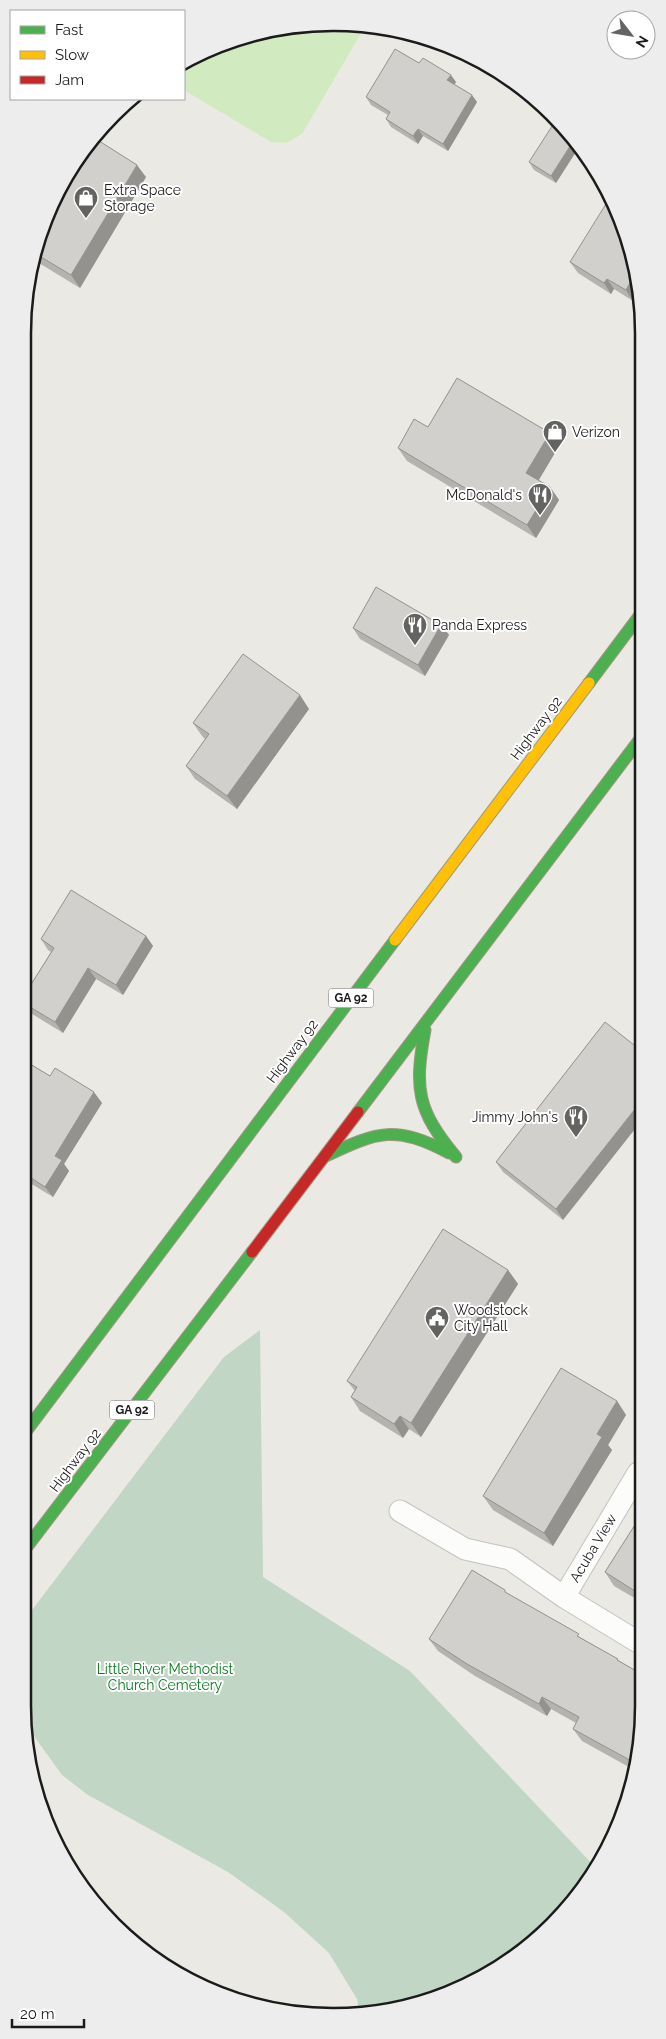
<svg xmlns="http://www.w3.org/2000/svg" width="666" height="2039" viewBox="0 0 666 2039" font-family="Raleway,sans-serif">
<rect width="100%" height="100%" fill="#eae9e4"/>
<path fill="#d2eac0" d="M273,28H364L302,134L286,143L271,142L184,90V65Z"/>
<path fill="#c1d6c4" d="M260,1330L263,1577L410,1671L596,1868L591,1878L506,1964L413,2006L359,2010L357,1999L329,1953L284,1912L228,1872L88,1795L62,1775L26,1725L23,1706V1622L224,1357Z"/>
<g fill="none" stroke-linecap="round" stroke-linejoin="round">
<defs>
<path id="street" d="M400,1511L465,1549L510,1559L564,1597L638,1642
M564,1597L638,1473"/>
<path id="fast" d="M589,683L640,615
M425,1030C414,1089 417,1110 456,1157
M358,1112L640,739
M326,1156C378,1131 396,1125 449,1153
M24,1434L395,940
M23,1552L252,1252"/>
<path id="slow" d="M395,940L589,683"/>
<path id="jam" d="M252,1252L358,1112"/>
</defs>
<use href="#street" stroke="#c2c2c0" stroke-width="23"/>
<use href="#fast" stroke="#a09880" stroke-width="13"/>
<use href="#slow" stroke="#a09880" stroke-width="13"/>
<use href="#jam" stroke="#a09880" stroke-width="13"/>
<use href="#street" stroke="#fcfcfb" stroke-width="21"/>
<use href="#fast" stroke="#4caf50" stroke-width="11"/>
<use href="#slow" stroke="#ffc107" stroke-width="11"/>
<use href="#jam" stroke="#c62828" stroke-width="11"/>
</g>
<path fill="#b5b3af" d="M419,63L456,82L454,85L477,102L448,151L423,136L418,144L391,127L386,119L388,115L371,105L366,97Z
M566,128L579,147L556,183L534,170L529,162Z
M75,160L146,177L80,288L34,260Z
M613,201L640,289L633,301L614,289L611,294L578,273L570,262Z
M428,427L559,446L539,480L550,487L559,500L536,538L407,461L398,448Z
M441,625L449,635L425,676L360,639L353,628Z
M309,709L237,809L195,779L186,766L205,739L202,736L193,723Z
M146,936L153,946L123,995L96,979L63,1033L29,1012L25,1007V994L51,952L48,950L41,939Z
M605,1022L563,1220L503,1172L496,1162Z
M25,1061L50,1076L102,1103L64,1164L69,1171L53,1197L25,1180Z
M508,1270L518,1284L421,1437L409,1429L403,1438L360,1411L351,1397L355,1391L347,1381Z
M617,1401L626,1415L608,1445L612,1450L553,1546L493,1510L483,1496Z
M638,1520V1600L614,1586L605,1572Z
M508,1594L638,1672L637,1767L636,1771L582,1741L573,1729L576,1723L551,1709L547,1716L475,1676L438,1651L429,1639Z"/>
<path fill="#93928f" d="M451,75L456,82L452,88L447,80Z
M472,95L477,102L448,151L443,144Z
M418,129L423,136L418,144L413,136Z
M574,140L579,147L556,183L551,176Z
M137,165L146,177L80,288L71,275Z
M635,274L640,289L633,301L626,290Z
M607,279L614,289L611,294L604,283Z
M550,433L559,446L535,486L526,473Z
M550,487L559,500L536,538L527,525Z
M441,625L449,635L425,676L418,665Z
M300,695L309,709L237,809L227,796Z
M146,936L153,946L123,995L116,985Z
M88,968L96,979L63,1033L55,1022Z
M94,1092L102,1103L64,1164L69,1171L53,1197L45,1187L55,1156Z
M639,1104V1124L563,1220L556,1209Z
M508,1270L518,1284L421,1437L411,1423Z
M617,1401L626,1415L608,1445L612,1450L553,1546L544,1533L597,1434Z
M400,1416L409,1429L403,1438L394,1424Z
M542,1697L551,1709L547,1716L539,1704Z"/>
<path fill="#d2d0cc" stroke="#93928f" d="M395,49L419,63L423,58L451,75L447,80L472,95L443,144L418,129L413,136L386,119L390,112L366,97Z
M556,120L566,128L574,140L551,176L529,162Z
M96,139L137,165L71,275L36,254L75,160Z
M609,199L613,201L635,274L626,290L607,279L604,283L570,262Z
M457,378L550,433L526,473L550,487L527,525L398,448L414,419L428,427Z
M376,587L441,625L418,665L353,628Z
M243,654L300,695L227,796L186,766L209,734L193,723Z
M71,890L146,936L116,985L88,968L55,1022L25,1004V994L54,948L41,939Z
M605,1022L639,1049V1104L556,1209L496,1162Z
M25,1061L50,1076L55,1068L94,1092L55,1156L62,1160L45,1187L25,1174Z
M443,1229L508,1270L411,1423L400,1416L394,1424L351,1397L357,1387L347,1381Z
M561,1368L617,1401L597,1434L602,1437L544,1533L483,1496Z
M638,1520V1593L605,1572Z
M472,1570L505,1590V1592L579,1634L577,1636L618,1659L617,1660L638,1672L637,1764L573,1729L579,1717L542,1697L539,1704L467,1664L429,1639Z"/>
<defs>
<symbol id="shop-pin" viewBox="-11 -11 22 30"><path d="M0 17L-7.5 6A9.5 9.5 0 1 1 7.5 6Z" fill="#636361" stroke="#fff"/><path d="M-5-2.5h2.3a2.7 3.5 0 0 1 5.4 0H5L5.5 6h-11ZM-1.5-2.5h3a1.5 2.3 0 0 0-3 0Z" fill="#fff"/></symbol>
<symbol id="restaurant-pin" viewBox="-11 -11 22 30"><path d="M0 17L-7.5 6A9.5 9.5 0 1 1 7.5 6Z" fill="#636361" stroke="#fff"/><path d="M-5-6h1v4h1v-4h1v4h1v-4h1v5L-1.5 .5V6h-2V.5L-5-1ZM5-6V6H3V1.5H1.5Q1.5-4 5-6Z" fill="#fff"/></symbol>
<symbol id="civic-pin" viewBox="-11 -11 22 30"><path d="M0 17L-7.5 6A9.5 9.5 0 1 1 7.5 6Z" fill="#636361" stroke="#fff"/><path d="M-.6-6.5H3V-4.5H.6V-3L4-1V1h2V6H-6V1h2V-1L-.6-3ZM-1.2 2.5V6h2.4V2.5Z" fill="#fff"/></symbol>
</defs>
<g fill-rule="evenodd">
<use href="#shop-pin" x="72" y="184" width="28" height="38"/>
<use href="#shop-pin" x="541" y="418" width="28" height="38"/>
<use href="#restaurant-pin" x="526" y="481" width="28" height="38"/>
<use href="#restaurant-pin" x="401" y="611" width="28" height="38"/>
<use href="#restaurant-pin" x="562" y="1103" width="28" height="38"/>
<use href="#civic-pin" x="423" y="1304" width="28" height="38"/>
</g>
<g text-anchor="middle" stroke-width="4" stroke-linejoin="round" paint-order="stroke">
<g fill="#fff" stroke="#5f5f5f" stroke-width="1">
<rect x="328.5" y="988.5" width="45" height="19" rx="4"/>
<rect x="109.5" y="1400.5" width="45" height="19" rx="4"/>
</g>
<g font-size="12" font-weight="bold" fill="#1b1b1b">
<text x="351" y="1002">GA 92</text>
<text x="132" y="1414">GA 92</text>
</g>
<g font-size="14" fill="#1b1b1b" stroke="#fff" text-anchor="start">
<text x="104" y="195">Extra Space<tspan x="104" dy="16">Storage</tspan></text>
<text x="572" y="437">Verizon</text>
<text x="522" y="500" text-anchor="end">McDonald's</text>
<text x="432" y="630">Panda Express</text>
<text x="558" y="1122" text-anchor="end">Jimmy John's</text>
<text x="454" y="1315">Woodstock<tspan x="454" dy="16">City Hall</tspan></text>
</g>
<g font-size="14" fill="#1b1b1b" stroke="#fff">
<text transform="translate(536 728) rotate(-53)" y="5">Highway 92</text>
<text transform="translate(292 1051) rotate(-53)" y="5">Highway 92</text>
<text transform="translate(75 1460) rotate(-53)" y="5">Highway 92</text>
<text transform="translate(593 1548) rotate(-59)" y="5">Acuba View</text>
</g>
<g font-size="14" fill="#067c1b" stroke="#fff">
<text x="165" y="1674">Little River Methodist<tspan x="165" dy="16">Church Cemetery</tspan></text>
</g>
</g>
<path d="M0 0H666V2039H0ZM333 31H333A302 302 0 0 1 635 333V1706A302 302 0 0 1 333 2008H333A302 302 0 0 1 31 1706V333A302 302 0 0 1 333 31Z" fill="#ededed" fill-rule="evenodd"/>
<path fill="none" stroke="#1b1b1b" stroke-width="2.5" d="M333 31H333A302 302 0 0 1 635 333V1706A302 302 0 0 1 333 2008H333A302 302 0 0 1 31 1706V333A302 302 0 0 1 333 31Z"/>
<rect x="10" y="10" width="175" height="90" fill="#ffffff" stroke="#a4a4a4"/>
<rect x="20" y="26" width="25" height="8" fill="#4caf50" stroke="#a4a4a4"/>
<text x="55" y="35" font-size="15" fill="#1b1b1b">Fast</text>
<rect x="20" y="51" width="25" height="8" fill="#ffc107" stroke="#a4a4a4"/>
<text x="55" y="60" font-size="15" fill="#1b1b1b">Slow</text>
<rect x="20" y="76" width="25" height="8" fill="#c62828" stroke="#a4a4a4"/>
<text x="55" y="85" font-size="15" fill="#1b1b1b">Jam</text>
<g transform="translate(631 35) rotate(121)"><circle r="24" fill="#ffffff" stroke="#a4a4a4"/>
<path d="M0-4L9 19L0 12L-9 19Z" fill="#636361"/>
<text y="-8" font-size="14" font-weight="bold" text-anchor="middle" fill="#1b1b1b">N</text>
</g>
<path d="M12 2019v8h72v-8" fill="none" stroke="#1b1b1b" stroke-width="2.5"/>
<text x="20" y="2019" font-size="15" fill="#1b1b1b" stroke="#ffffff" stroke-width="4" paint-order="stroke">20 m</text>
</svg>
